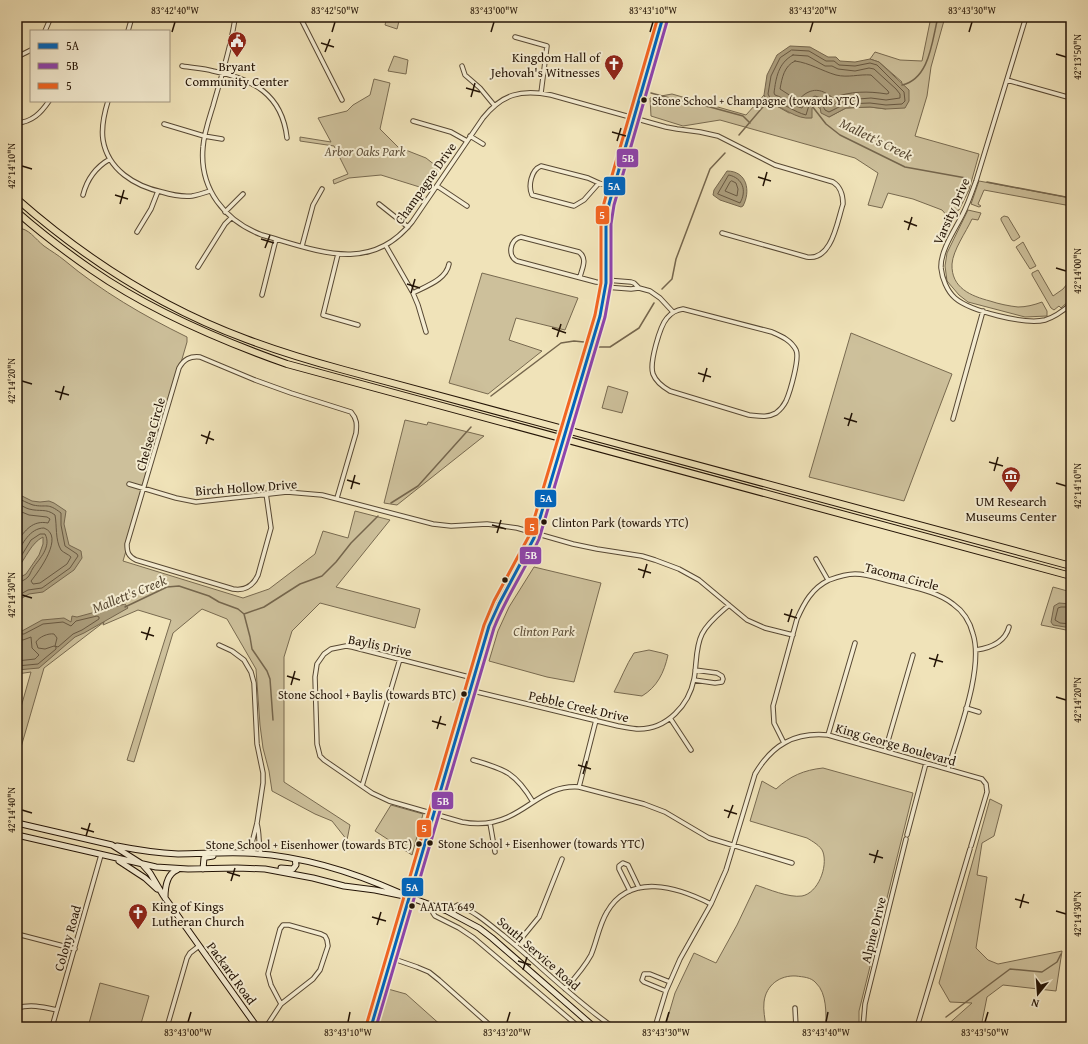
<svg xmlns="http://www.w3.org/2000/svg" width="1088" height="1044" viewBox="0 0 1088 1044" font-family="'Gentium Book Plus',serif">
<rect width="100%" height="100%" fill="#f0e3b9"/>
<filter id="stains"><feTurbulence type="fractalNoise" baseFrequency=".005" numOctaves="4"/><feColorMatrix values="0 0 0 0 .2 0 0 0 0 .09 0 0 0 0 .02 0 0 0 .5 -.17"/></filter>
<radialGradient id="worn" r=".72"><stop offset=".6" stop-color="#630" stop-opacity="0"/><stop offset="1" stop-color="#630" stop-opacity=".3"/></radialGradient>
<path fill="#cdc09b" stroke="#786a50" d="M387,17H400L397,29L385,25Z
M931,17H945L931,67L927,96L915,136L979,154L969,190L959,210L948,217L942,210L913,199L888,193L882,208L868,205L878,173L855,158L720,120L683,126L651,116L650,98L672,94L746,115L764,95L769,104L775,105L789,113L812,108L816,105L829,117L846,108L870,107L886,109L902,82L879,62L870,59L875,52L900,60L922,61Z
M394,56L408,60L406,74L388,71Z
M374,79L390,83L380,129L398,147L426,158L440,169L426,189L381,175L349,178L334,184L333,180L348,174L334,146L300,141V137L331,142L318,118L347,111L353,105L370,95Z
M979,181L1071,198V206L984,190L978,204L981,206L979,207L971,204Z
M968,210L981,213L978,220L972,219C966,232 953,250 952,264C951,288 971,296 990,301C999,304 1009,306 1018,307C1026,307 1034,305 1042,302L1047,311V316L1025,317L968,302L959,295L947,281L945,266L947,253Z
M1004,216L1008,217L1020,237L1014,241L1012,240L1001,220V218Z
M17,228C29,228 35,239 44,246C51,251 58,255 64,260C101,291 144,316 187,337V342L123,561L243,598L269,589L315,554L323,531L348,538L355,511L390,520L336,587L420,609L415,628L320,603L292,631L284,657V782L350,825L347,840L332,821L315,814L272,791L269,771L263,748L260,725L256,669L227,619L202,609L173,633L134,762L127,760L171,620L138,610L103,625L104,622L44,668L17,761V721L31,672L17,674Z
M1023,242L1036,266L1030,269L1016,247Z
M1038,270L1053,296L1063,289L1071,279V299L1061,308L1059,306L1054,310L1051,308L1032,275V273Z
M482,273L578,298L565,330L516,318L509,340L542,351L488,394L449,383Z
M851,333L952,374L904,501L809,477Z
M608,386L628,392L622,413L602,408Z
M405,420L427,425L428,422L484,436L397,505L384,503Z
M534,567L601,583L574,682L547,677L489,661L498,631L509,607Z
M1053,587L1071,592V631L1041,625Z
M649,650L662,653L668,655C664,673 657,687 642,696L614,692C621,679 626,665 634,653Z
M823,768L913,793L859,1011V1027H826C826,1014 827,993 816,983C811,977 803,977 796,976C780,975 766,985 764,1002C763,1010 765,1019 766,1027H665L675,993L694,953L716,963L737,925L756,885C768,889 789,898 802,896C818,893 828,867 823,852C821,846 812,841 807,838L750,821L762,781L776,789C790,776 804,770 823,768Z
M990,799L1002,805L994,836L982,843L977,875L987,877L976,948L988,960L998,964L1062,951L1056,991L1003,985L987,997L981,1027H945L972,1003L950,1002L939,983Z
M391,805L423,814L412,855L375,831Z
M100,983L149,996L140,1027H88Z
M388,989L406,994L443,1027H378Z"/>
<path fill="#ab9d7c" stroke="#75664d" d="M790,46L810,47L828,57H836L840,61L855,62L870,59L879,62L909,90V101L905,108L886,109L870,107L846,108L829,117L821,113L820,107L816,105L812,108V118C795,120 784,106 769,104L764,95L767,75L777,55Z
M727,171C747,171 751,191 743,206L741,207L720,200L713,195L714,190Z
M18,494L32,501L40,502L49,501L54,503L66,511L64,524L69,545L81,551L82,558L74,570L43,592L29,594L17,601V579L26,574L39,555L43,544V537C31,543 26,558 17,569V495Z
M1059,603L1071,604V628L1053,625L1051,622L1054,606Z
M125,604L128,608L84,633L75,637L39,668L17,670V630L22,631L42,620L64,618L71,622L72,616L77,617Z"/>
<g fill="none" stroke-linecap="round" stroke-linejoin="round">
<path stroke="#685841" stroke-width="1" d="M792,50L809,51L826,61H834L839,65L855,66L870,63L877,65L904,92L905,101L902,104L886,105L870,103L845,104L829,112L825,110L822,104L816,101L809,105L806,115C794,112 784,103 771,100L768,94L771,76L780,58Z
M793,55L808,56L825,66H832L838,69L855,71L869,68L874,69L896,89L900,94V98L886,100L871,98L845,100L830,106L824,99L815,96L806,101L802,108C792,106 785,98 775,95L774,93C776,78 778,63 793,55Z
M795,61C810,63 822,71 836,75C848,78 859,74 871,75L888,91L889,93L887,94C868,91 850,91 833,98C824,91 816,87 805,94C802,96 800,99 797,100L780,89C782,78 784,66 795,61Z
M729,175C743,178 747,191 740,203L718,194Z
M732,181L736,183L738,189L737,196L725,191L730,182Z
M17,498C22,500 27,503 33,505C47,508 47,502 61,513V525L65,546L77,554L78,556L70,568L42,588L28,590L17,596
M17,503C21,505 25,508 29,509C40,512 46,508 55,515C57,525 55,540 61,550C64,553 68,554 71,557L67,564L40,583L33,584L31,581C39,571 65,536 44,528C30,528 22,544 17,554
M17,510L29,515L47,517L50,519L48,523C33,520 25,530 17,542
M17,563L31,540L40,534H45C52,547 39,559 33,568C31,571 30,575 28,577C25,580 21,582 17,582
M1071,607H1061L1058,608L1055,620L1060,623L1071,624
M17,634H24L43,624L63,622L71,626L76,621L97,616L99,617V619L82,630L73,634L58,647L55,646L57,638L54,634C48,633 39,637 36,642L38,648L45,649L54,646L56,647V649L38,664L17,666
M17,639L23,640L31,637L32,648L39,655L35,659L17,661"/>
<path stroke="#75664d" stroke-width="1.5" d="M902,85C930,79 932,40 938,17
M651,93L677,100L710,107L743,116L750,123
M812,106L826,124L840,135L905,167L966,178
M739,135L768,101
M987,182L1071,198
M662,289L672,279L676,259L710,169L725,153
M599,347H610L639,328L654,303
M491,396L561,343L574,341L584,342
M391,503L418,486L471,427
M125,607L167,587L179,586L209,596L219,602L238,609L244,614L250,637L252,649L267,671L270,679L273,720
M244,614L264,607L300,584L322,576L336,562L351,543L378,516
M946,1017L1010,969L1042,972L1057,962L1061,954"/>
<defs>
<path id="street" d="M232,17L246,18L266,17
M300,17L342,100
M1026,17L976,181C973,189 970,198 966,207C959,225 940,248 941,268C942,278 947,291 955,298C970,311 1025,325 1045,320C1055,317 1063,311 1071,304
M235,18C231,48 221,77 213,106C209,119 204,133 203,147C199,189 225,221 262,235C316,250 370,275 412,222L483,118C502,94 521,89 551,95L666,127L677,129L700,132L718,136L775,165L833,182C841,187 843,195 843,204C837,222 832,261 807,257L722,233
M45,31L51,17
M128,31L132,17
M515,37L547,46L541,93
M17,57L31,50
M182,66C193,68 203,68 213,71C253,79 282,94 287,138
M462,66L465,75L480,88L494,105
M1007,80L1071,98
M108,101C104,114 101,127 103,140C108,170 135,186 162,192C172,195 182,197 192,196C198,195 204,193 210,191
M413,121L451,132L467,141
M17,123C32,122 41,113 49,101
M164,124L204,136L222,139
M470,136L483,144
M599,183L584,200L574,206L532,195C528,186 531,170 541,166L588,178L599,183L614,188
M437,186L467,206
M83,195C87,179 96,167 110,159
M379,204L408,227
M225,212L243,194
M137,232L151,209L158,191
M302,246L313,205L322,189
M386,246L413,293L418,305L426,332
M338,254L323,315L358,325
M198,267L225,224L231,218
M580,277C582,268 588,259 579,252L521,237C510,239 507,256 517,261L596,282L606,283
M606,280L631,282L634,283L639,288
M605,287L631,289L639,288L650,291L660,298L673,312
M413,293C426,286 446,280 449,264
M262,295L276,239
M683,309L772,332C781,336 791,340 796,350C800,358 790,392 786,401C784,405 780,410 776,413C767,418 759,416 749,415L670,391C663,387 656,382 653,374C649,363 660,326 667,318C672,312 676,310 683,309Z
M953,419L983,311
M129,484L176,498L196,502L287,492L322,495L433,524L451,526L487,524L517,528L573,544L597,549L642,556L655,560L679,569L699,580L747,620L765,628L793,635
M266,493L271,528L258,575C253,586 245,591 233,589L136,560C128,556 127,552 127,544L179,368C184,359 190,356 200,357L255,380L291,393L351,412C357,419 357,424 356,433L337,498
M816,559L828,580
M219,645L232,651L244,660L251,672L254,683L257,744L263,773V783L257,823L251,847L245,853
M976,650C990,648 1005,642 1009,627
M473,678L352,647L346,646L331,649L324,654L317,664L315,677L317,744L320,756L324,760L372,793L389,801L462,822C478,825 493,824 508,817C534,805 548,785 579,787L644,804L665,812L709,838L792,863
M694,680L715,683L722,682L723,679L722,676L717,673L695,670
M469,690L618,726C625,727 632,729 639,729C667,729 689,705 694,679C697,664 695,648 702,634C708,622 720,613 729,605
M966,708L979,712
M670,718L691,750
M828,735L855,643
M784,743L774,723L773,706L797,619C804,603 812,588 829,580C837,577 847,574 855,574C869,574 883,580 897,583C916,588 938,592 953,604C963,611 970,622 973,634C984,669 958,734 948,769
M885,751L913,655
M473,760C505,769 516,773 533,802
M362,786L400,659
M579,787L596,720
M490,823L495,852
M257,824C260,834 258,844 261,854
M907,835L926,763
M630,891L619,869V866L623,863L628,865L639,888
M436,906L433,913L435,916L459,928L474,938L579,1027
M449,912L452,908L458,905C476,912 490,925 504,936C541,966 574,1000 613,1027
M17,934L75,949
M516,945L539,917L562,859
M391,958L417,967L429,972L439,980L492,1027
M565,989C574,979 584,968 591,955C597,941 599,925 607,912C630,872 678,887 711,904
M666,991L644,982L642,980L644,974H650L670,982
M17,1008C31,1004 43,1007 57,1010
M795,1008L796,1027
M52,1027L101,855
M167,1027L187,958L190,953L199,946
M266,1027L281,1004L313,979L320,970L328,946L327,940L325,936L321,934L289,925H283L280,929L268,974L271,985L281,1004
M655,1027L666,991L680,959L711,904L726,870L755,774C772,745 794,732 828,735L982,779L986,784L987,792L971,846
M863,1027L865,1004L906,839
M917,1027L970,849"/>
<path id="secondary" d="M570,418L603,303L606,283V224L609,204L663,17
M17,823L112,845L142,864L150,873L163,895L257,1027
M17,835L156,867L188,869L237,868L265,869L313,878L344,886L375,890L409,897L447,911L479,928L492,938L594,1027
M117,846C137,850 157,853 178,854C200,854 223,852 245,853C300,855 351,871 400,893
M119,861L145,878L157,889
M281,868L293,869L296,865L295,859
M203,869L204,858L207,857L213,856
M165,898C165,888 167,874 177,870
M371,1027L433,814L489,626C499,599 517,576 529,550C543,519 550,484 560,451"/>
<path id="highway" d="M17,199C84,258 162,308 246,339C278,351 311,361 344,370L1071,566
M17,212C41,233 66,252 92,270C151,311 219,340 287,364L1071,576"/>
</defs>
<use href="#street" stroke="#574833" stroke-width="5.5"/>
<use href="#secondary" stroke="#241406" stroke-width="7"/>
<use href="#highway" stroke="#241406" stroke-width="8"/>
<use href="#street" stroke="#f5edd2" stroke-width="3.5"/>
<use href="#secondary" stroke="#f5edd2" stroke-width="5"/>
<use href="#highway" stroke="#f0e3b9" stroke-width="6"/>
<defs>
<path id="secondary-bridge" d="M560,451L570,418"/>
</defs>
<use href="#secondary-bridge" stroke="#241406" stroke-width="7" stroke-linecap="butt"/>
<use href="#secondary-bridge" stroke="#f5edd2" stroke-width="5"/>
<defs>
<path id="bus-1" d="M371,1027L489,626L499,604L534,538L600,316L606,283V224L609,204L663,17"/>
<path id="bus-2" d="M376,1027L494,628C506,597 525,570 539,539L605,317L611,283V224L614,205L668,18"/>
<path id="bus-3" d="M366,1026L484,625L494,601L529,536L595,315L601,283V224L604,203L658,17"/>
</defs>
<use href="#bus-1" stroke="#f5edd2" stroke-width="6"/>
<use href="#bus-2" stroke="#f5edd2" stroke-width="6"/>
<use href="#bus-3" stroke="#f5edd2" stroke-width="6"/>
<use href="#bus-1" stroke="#0065bd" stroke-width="3"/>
<use href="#bus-2" stroke="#8e44ad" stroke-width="3"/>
<use href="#bus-3" stroke="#f26522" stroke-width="3"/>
</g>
<path fill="none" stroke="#241406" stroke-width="1.5" d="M172,32L175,22M332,32L335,22M491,32L494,22M650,32L653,22M810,32L813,22M969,32L972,22M321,43L334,47M325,52L330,39M1056,54L1066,57M466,88L480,92M471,97L475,83M612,132L626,136M617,141L621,128M22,166L32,169M758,177L771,181M763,186L767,172M115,195L128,199M120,204L124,190M904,221L917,226M908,230L912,217M261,239L274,243M265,248L270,235M1056,268L1066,271M407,284L420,288M411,293L415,279M552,328L566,333M557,337L561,324M698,373L711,377M22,381L32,384M703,382L707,368M55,391L69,395M60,400L64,386M844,418L857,422M848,426L852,413M201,435L214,440M206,444L210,431M989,462L1003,466M994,471L998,457M347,480L360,484M1056,483L1066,486M351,489L355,475M492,525L506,529M497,533L501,520M638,569L651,573M643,578L647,564M22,595L32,598M784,614L797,618M788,622L792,609M141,632L154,636M146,640L150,627M929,658L943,662M934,667L938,654M287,676L300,680M291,685L295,671M1056,697L1066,700M432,721L446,725M437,729L441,716M578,765L591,769M583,774L587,761M22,810L32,813M724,810L737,814M728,818L733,805M81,828L94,832M86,836L90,823M869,854L883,858M874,863L878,850M227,872L240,876M231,881L235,868M1015,899L1029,903M1020,908L1024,894M1056,911L1066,914M372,917L386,921M377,925L381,912M518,961L531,965M523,970L527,957M188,1022L191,1012M348,1022L350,1012M507,1022L510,1012M666,1022L669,1012M826,1022L828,1012M985,1022L988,1012"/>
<defs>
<symbol id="civic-pin" viewBox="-11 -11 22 30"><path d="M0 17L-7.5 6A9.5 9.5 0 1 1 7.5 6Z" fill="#8f2418" stroke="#f5edd2"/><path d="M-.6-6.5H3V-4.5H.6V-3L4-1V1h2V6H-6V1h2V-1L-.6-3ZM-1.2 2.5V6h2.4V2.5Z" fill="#fff"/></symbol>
<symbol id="church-pin" viewBox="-11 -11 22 30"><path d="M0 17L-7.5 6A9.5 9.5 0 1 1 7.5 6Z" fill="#8f2418" stroke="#f5edd2"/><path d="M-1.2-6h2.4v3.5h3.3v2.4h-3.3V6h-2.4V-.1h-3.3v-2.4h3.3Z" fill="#fff"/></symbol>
<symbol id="museum-pin" viewBox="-11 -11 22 30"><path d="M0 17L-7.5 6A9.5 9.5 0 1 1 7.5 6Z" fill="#8f2418" stroke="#f5edd2"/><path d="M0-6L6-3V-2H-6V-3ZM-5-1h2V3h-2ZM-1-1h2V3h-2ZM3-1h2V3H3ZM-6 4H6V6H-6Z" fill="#fff"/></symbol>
</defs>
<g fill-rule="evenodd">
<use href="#civic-pin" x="226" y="30" width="22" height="30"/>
<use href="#church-pin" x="603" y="53" width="22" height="30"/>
<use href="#museum-pin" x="1000" y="465" width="22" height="30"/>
<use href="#church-pin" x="127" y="902" width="22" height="30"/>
</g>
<g fill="#241406" stroke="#f5edd2" stroke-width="1.5">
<circle cx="644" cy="100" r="3.5"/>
<circle cx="544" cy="522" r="3.5"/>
<circle cx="505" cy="580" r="3.5"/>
<circle cx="464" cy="694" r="3.5"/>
<circle cx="430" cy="843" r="3.5"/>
<circle cx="419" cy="844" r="3.5"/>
<circle cx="412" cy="906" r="3.5"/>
</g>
<g text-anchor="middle" stroke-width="4" stroke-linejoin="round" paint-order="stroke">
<g font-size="12" fill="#241406" stroke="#f5edd2" text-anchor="start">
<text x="652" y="105">Stone School + Champagne (towards YTC)</text>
<text x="552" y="527">Clinton Park (towards YTC)</text>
<text x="456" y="699" text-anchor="end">Stone School + Baylis (towards BTC)</text>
<text x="438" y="848">Stone School + Eisenhower (towards YTC)</text>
<text x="412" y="849" text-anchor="end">Stone School + Eisenhower (towards BTC)</text>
<text x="420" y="911">AAATA 649</text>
</g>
<g font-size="13" fill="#241406" stroke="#f5edd2">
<text x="600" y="62" text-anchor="end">Kingdom Hall of<tspan x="600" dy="15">Jehovah's Witnesses</tspan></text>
<text x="237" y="71">Bryant<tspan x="237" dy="15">Community Center</tspan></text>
<text x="1011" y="506">UM Research<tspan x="1011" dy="15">Museums Center</tspan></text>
<text x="152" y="911" text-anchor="start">King of Kings<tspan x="152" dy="15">Lutheran Church</tspan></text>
</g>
<g font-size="13" font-style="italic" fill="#5f503a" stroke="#f5edd2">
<text x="365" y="156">Arbor Oaks Park</text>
<text x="544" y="636">Clinton Park</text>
</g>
<g font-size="13" fill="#241406" stroke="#f5edd2">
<text transform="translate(425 183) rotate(-55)" y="5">Champagne Drive</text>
<text transform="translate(951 211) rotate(-66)" y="5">Varsity Drive</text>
<text transform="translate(150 434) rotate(-74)" y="5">Chelsea Circle</text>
<text transform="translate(246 487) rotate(-4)" y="5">Birch Hollow Drive</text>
<text transform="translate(902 576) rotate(15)" y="5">Tacoma Circle</text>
<text transform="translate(380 645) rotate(12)" y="5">Baylis Drive</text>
<text transform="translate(579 706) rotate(13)" y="5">Pebble Creek Drive</text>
<text transform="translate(896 744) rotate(16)" y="5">King George Boulevard</text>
<text transform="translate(873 930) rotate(-76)" y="5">Alpine Drive</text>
<text transform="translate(67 938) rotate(-74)" y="5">Colony Road</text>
<text transform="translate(539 953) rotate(41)" y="5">South Service Road</text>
<text transform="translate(232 973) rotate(54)" y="5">Packard Road</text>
</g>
<g font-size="14" font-style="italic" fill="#5a4b35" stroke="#f5edd2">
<text transform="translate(876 139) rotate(26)" y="5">Mallett's Creek</text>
<text transform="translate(129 594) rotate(-22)" y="5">Mallett's Creek</text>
</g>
</g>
<g stroke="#f5edd2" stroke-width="1.5">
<rect x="616" y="148" width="23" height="20" rx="4" fill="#8e44ad"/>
<rect x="603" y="176" width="23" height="20" rx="4" fill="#0065bd"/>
<rect x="595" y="205" width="15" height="20" rx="4" fill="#f26522"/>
<rect x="534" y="489" width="23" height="19" rx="4" fill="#0065bd"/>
<rect x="524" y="517" width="15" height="19" rx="4" fill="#f26522"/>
<rect x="519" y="546" width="23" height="19" rx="4" fill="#8e44ad"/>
<rect x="431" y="791" width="23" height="19" rx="4" fill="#8e44ad"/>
<rect x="416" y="819" width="16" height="19" rx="4" fill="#f26522"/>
<rect x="401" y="877" width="23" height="20" rx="4" fill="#0065bd"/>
</g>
<g font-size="11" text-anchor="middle" font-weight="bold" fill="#fff">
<text x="628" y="162">5B</text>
<text x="614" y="190">5A</text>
<text x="602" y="219">5</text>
<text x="546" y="502">5A</text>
<text x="532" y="531">5</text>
<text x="531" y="559">5B</text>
<text x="443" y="805">5B</text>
<text x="424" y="832">5</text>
<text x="412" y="891">5A</text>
</g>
<rect width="1088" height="1044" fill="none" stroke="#f0e3b9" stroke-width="44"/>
<rect x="30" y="30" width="140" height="72" fill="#f5edd2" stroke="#a19680"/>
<rect x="38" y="43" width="20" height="6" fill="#0065bd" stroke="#a19680"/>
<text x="66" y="50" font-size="12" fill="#241406">5A</text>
<rect x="38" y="63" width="20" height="6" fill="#8e44ad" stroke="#a19680"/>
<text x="66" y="70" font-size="12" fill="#241406">5B</text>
<rect x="38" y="83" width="20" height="6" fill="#f26522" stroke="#a19680"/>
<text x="66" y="90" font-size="12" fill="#241406">5</text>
<g transform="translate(1038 994) rotate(197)" stroke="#f5edd2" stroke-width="3" paint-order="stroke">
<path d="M0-3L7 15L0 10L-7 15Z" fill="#241406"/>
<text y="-6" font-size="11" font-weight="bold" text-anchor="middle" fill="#241406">N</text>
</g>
<rect x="22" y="22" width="1044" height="1000" fill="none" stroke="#241406" stroke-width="1.5"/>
<g font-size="10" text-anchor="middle" fill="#241406">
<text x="175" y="14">83°42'40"W</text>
<text x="335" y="14">83°42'50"W</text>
<text x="494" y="14">83°43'00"W</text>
<text x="653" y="14">83°43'10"W</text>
<text x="813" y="14">83°43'20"W</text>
<text x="972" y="14">83°43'30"W</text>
<text transform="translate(1077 57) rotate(-90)" y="4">42°13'50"N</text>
<text transform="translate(11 166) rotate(-90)" y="4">42°14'10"N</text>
<text transform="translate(1077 271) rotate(-90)" y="4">42°14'00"N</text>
<text transform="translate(11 381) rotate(-90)" y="4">42°14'20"N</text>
<text transform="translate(1077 486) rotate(-90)" y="4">42°14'10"N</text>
<text transform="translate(11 595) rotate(-90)" y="4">42°14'30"N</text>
<text transform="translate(1077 700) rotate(-90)" y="4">42°14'20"N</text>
<text transform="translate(11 810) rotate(-90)" y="4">42°14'40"N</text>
<text transform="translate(1077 914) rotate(-90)" y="4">42°14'30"N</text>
<text x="188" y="1036">83°43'00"W</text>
<text x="348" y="1036">83°43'10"W</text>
<text x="507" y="1036">83°43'20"W</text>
<text x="666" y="1036">83°43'30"W</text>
<text x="826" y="1036">83°43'40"W</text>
<text x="985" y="1036">83°43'50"W</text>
</g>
<rect width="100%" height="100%" filter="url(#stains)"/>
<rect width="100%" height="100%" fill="url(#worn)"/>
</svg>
